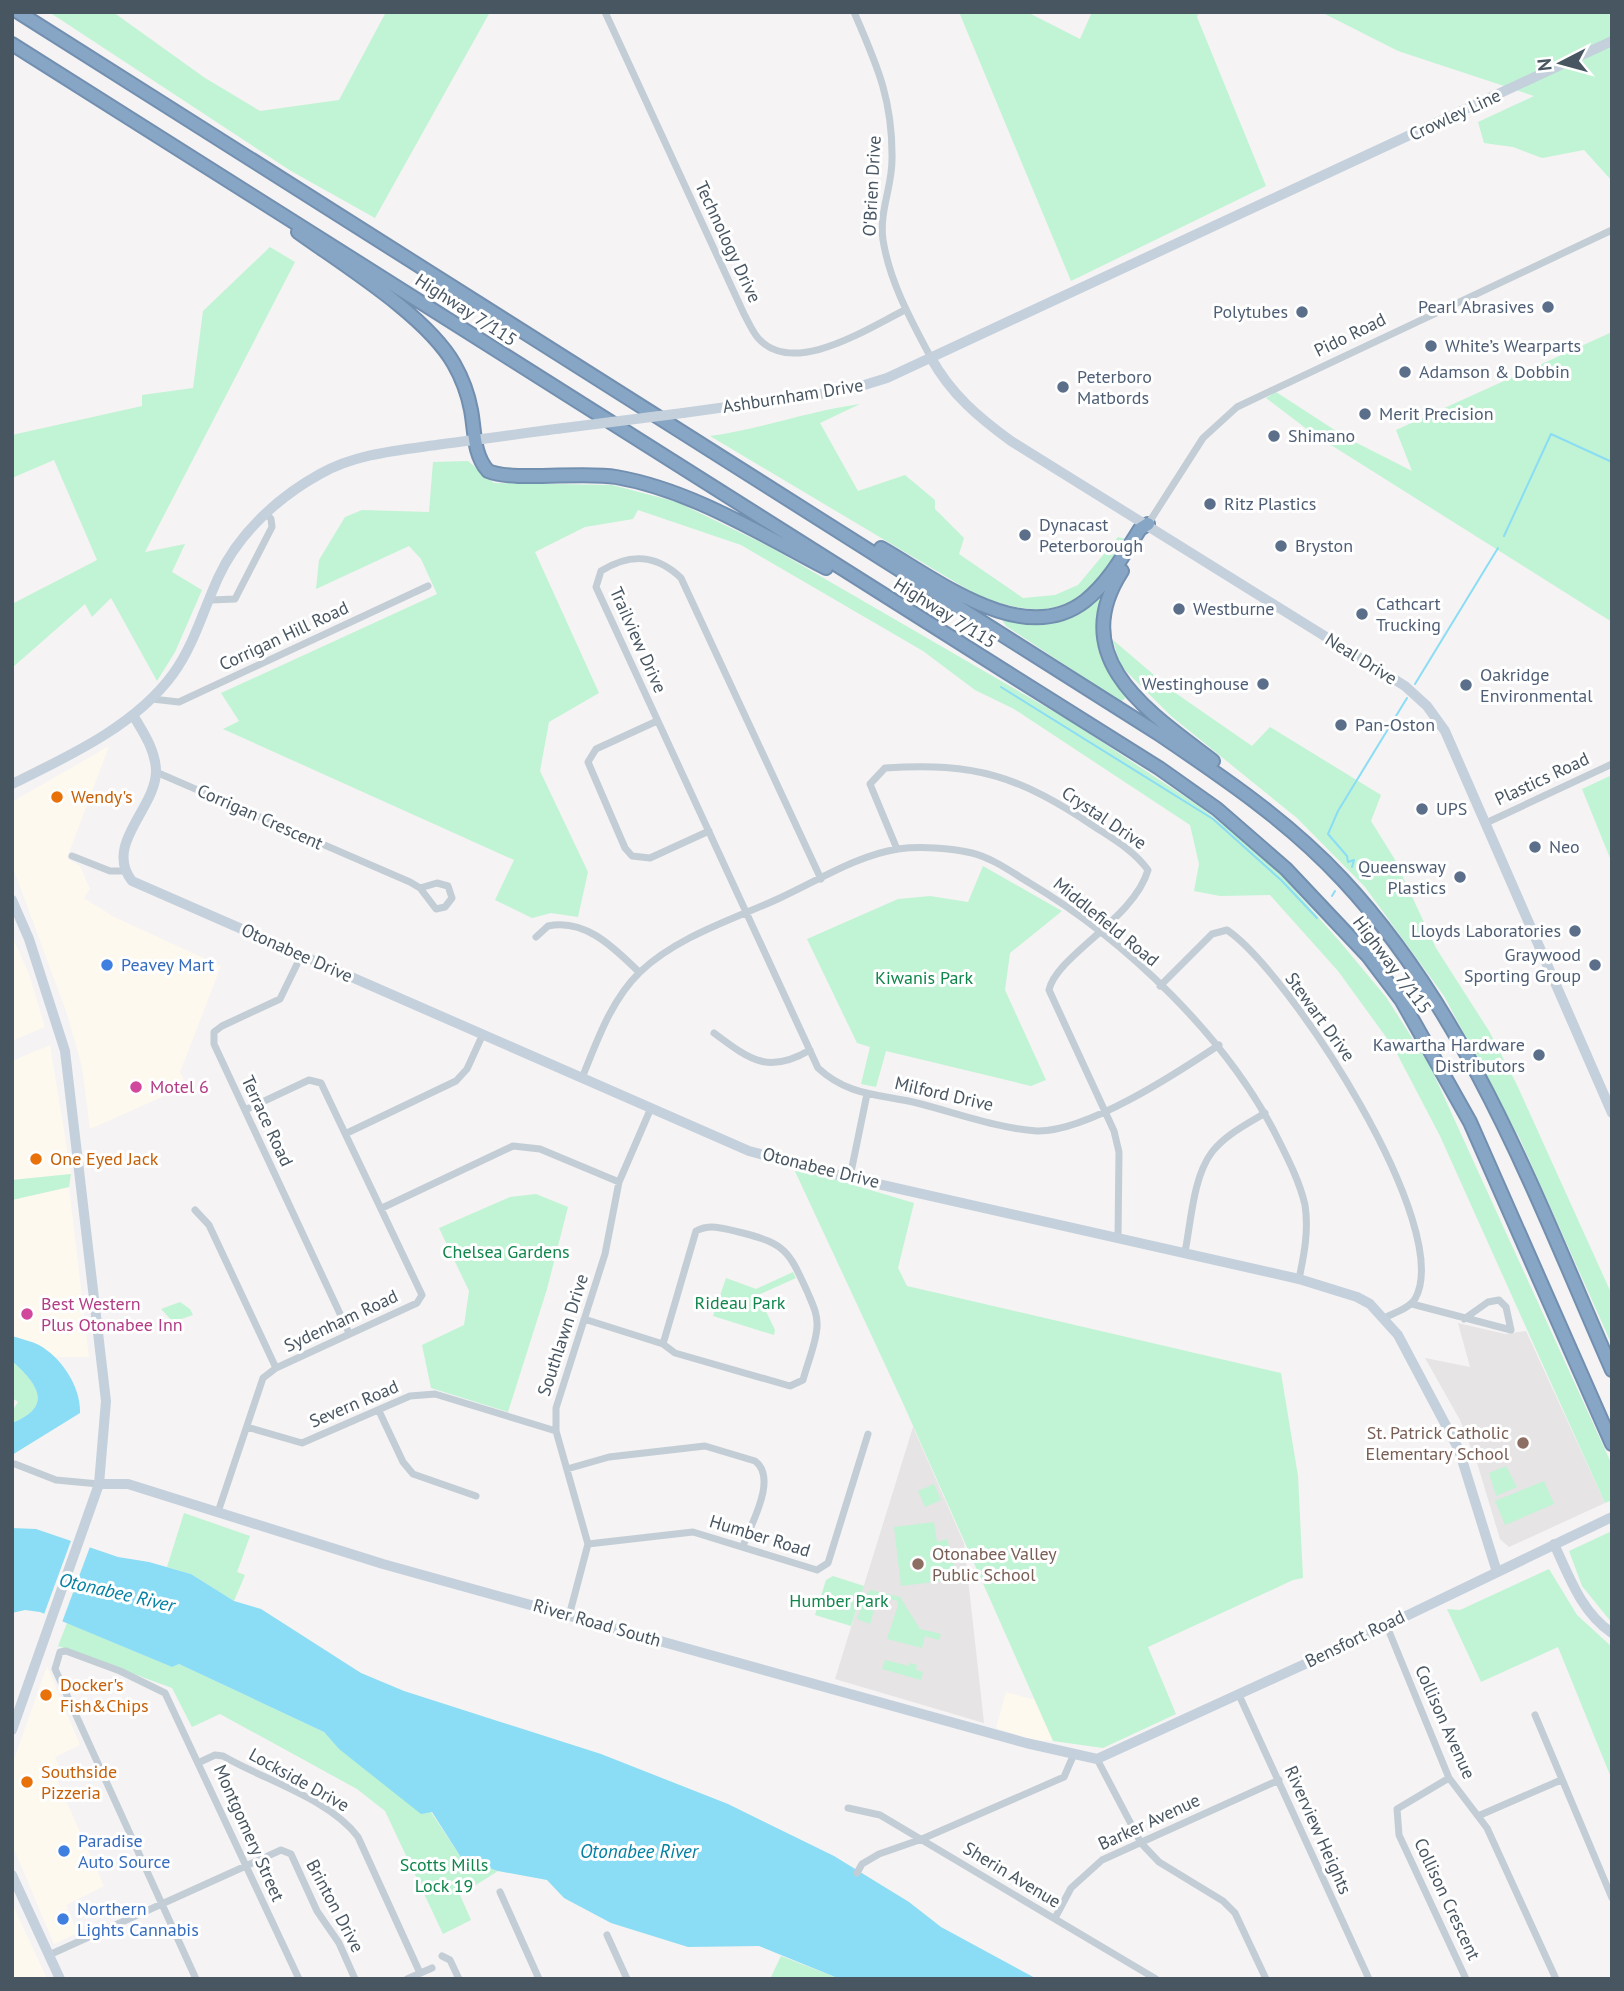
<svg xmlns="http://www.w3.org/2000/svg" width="1624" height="1991" viewBox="0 0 1624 1991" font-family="'PT Sans',sans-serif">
<rect width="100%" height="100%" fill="#f5f3f3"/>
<path fill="#fef9ee" d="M109,746L67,858L80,866L90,889L84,898L114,917L221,966L180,1072L187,1086L90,1129L82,1067L67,1014L12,865V802Z
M12,936L29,974L45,1027L12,1041Z
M50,1045L71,1174L12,1180V1061Z
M69,1187L89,1357H54L37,1344L12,1336V1200Z
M47,1666L80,1745L55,1757L62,1772L55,1776L104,1886L66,1905L78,1933L54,1944L12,1844V1765Z
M1006,1692L1035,1700L1053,1741L1034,1740L996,1728Z
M12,1903L47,1979H12Z"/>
<path fill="#e6e4e5" d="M1458,1323L1505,1334L1526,1331L1605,1503L1509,1547L1500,1539L1478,1466L1460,1420L1425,1358L1470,1367Z
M913,1427L964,1543L984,1723L835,1679Z"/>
<path fill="#c0f4d4" d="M49,12H113L205,78L260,111L339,100L386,12H490L375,218L291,171Z
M959,12H1027L1080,39L1092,12H1199L1197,17L1266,186L1071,281Z
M1321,12H1612V181L1584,150L1542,158L1513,147L1484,143L1478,122L1534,96L1398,51Z
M270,247L295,262L145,552L185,544L172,572L202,590L175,652L157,681L111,598L92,617L85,604L13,667L12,604L97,560L54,460L12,478V435L142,406V395L193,388L203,311Z
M1612,332V622L1312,433L1266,398L1276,392L1347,438L1412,471L1396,430Z
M860,404L820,423L858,491L905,475L935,500V509L964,538L959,554L1023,598L1055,595L1078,585L1118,537L1126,539C1081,608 1056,625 977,595L710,436C761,429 809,411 860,404Z
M468,461L494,483L612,485L677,502L770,547L1070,721L1199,806L1242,840L1283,877L1341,943L1386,997L1430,1066L1612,1465V1500L1605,1503L1440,1136L1394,1048L1338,971L1270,895L1220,896L1194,891L1199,864L1190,825L1014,709L975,690L923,651L741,545L638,510L633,519L585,527L535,552L599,693L549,722L540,771L588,872L578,917L551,913L532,918L495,900L514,860L223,729L239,721L221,693L437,594L421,559L409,546L316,589L319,560L345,517L362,510L429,512L433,462Z
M1099,592L1105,594C1093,641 1097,658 1127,696L1121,702L1006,626L1002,620L1045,622Z
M1113,640L1174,692L1252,746L1270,727L1381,795L1371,821L1394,858L1436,948L1489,1031L1517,1085L1612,1295V1345L1520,1139L1444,996L1365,887L1297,818L1171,716L1120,665Z
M1612,775V863L1582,789Z
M983,866L1062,911L1010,953L1005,990L1046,1080L1031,1086L886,1051L876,1087L861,1084L870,1047L857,1043L807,939L898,899L930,896L968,902Z
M793,1167L914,1203L898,1268L907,1286L1281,1373L1298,1476L1303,1578L1293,1580L1148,1647L1176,1714L1103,1748L1053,1741L902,1401Z
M71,1174L69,1187L12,1200V1180Z
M536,1194L568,1207L547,1289L508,1412L431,1388L422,1345L464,1325L469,1291L439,1228L510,1197Z
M793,1272L796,1278L758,1295L775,1330L774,1335L713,1316L726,1278L756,1289Z
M180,1302L190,1309L193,1315L173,1322L161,1309Z
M12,1361C39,1385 53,1407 12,1423V1411L18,1402L12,1398Z
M1506,1466L1517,1487L1496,1496L1489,1473Z
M1544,1481L1554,1504L1505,1525L1495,1501Z
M934,1484L941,1500L925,1507L918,1491Z
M184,1513L250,1536L237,1572L245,1575L234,1601L191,1574L167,1567Z
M934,1522L937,1542L947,1539L955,1568L941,1575V1581L901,1586L894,1527Z
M1612,1531V1623L1582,1586L1569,1551Z
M1549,1569L1577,1615L1612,1647V1780L1558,1647L1481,1682L1447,1609L1460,1610Z
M833,1576L864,1586L851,1626L815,1615L826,1580Z
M871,1590L900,1597L920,1629L941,1634L939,1640L925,1636L922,1648L887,1639L898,1605V1601L887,1598L886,1601L877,1599L870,1624L857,1619L865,1595Z
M67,1623L172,1667L179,1664L324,1732L339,1749L431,1812L462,1859L498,1871L460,1895L471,1920L443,1934L385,1811L357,1789L220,1714L192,1727L172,1688L58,1646Z
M885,1660L909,1666L910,1663L917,1665L916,1670L923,1672L921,1680L882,1669Z
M781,1956L840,1979H770Z"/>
<path fill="#8addf4" d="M12,1336C21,1339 31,1341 39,1345C62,1358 81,1387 80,1413L12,1455V1423C53,1407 39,1385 12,1361Z
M12,1528L36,1529L118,1557L149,1562L191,1574L234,1601L261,1609L361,1673L404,1691L601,1754L728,1804L834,1856L909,1902L941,1927L1037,1979H840L759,1946L688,1947L611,1923L564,1898L547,1880L498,1871L462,1859L432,1812L421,1814L339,1749L324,1732L179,1664L172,1667L40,1612L25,1610L12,1613Z"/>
<path fill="#f5f3f3" d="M72,1538L91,1544L61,1625L43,1617Z"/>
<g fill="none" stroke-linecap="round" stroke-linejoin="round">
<path stroke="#8addf4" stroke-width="2" d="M1504,536L1551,434L1612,462
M1415,684L1498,548
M1001,687L1213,819L1281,880L1317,918
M1352,867L1354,860L1348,862L1347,856L1328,834L1338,811L1407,698
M1332,896L1335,891"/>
<defs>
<path id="highway" d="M18,12L1159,734C1224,778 1288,821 1342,879C1471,1017 1537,1200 1612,1370
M12,44C395,285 776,528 1159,768L1217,809L1286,869L1368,956L1402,1001L1470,1122L1612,1444
M298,232C344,265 427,316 454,364C462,378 468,394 471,410C475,431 473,454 488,471C513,482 583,471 616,477C691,490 759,533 826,568
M881,548C936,579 1023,649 1085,601C1109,582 1124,554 1140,529L1148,524
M1122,571C1065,659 1150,713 1213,761"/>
</defs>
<use href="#highway" stroke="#728fb0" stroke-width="16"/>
<path stroke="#c3cdd5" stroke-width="7" d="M605,12L744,314C748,321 752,331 758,338C793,378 868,328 905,310
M854,12C877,65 893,100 892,160C892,187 879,212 883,240C890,283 911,320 931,358
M1148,524L1203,438L1237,407L1612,230
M211,600L235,599L272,527L271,519L266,513
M152,699L179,702L428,586
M657,721L596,749L588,762L625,848L632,856L650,858L709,831
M156,772L410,882L420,888L436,909L445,907L452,898L448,886L437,883L420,888
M1486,823L1612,764
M897,849L870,784L885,768C976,762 1019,776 1095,827C1115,840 1134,851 1148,870C1134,919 1056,956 1049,990L1114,1131L1119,1152L1118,1237
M72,856L110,871H124
M821,879L681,578C656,554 630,553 601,571L596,587L818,1068C848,1096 879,1094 917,1103C953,1112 1000,1129 1037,1131C1087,1132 1177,1073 1219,1045
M536,937L548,926C586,918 615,949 639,972
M301,956L280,999L222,1026L214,1032V1044L349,1333
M1160,986L1212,934L1227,930C1289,972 1456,1228 1415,1299C1410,1308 1394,1313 1384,1318
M714,1033C749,1059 768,1075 810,1050
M582,1078C597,1041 611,1000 640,972C678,936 734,919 780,898C817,881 858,855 898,849C920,846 950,848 972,853C992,858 1010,871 1028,882C1126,940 1229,1039 1279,1141C1289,1161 1300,1183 1305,1205C1309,1230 1304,1255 1299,1279
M347,1133L456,1081L467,1069L483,1034
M850,1177L867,1094
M382,1208L513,1146L540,1149L619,1182
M195,1210L209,1225L276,1368
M1185,1252C1191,1222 1193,1177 1212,1152C1225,1135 1247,1124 1265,1113
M1412,1304L1511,1330L1506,1307L1499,1300L1488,1302L1464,1319
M584,1319L663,1344L675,1353L790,1386L803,1380C807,1364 816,1344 817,1327C818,1314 812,1303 807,1291C789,1252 786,1244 743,1233C726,1229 711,1223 696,1231L663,1344
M379,1411L403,1462L413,1474L476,1496
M247,1427L302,1443L410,1396L435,1394L556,1431
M15,1464L56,1480L99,1484
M567,1469L609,1457L705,1446L755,1461C778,1478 751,1524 743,1546
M218,1512L263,1378L276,1368L417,1303L422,1295L321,1083L309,1080L245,1110
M588,1544L693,1532L817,1570L828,1563L868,1434
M569,1616L588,1544L556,1431V1408L605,1254L619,1182L651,1108
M1386,1624L1449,1778L1487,1828L1556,1979
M1239,1695L1369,1979
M1535,1715L1612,1898
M1097,1759L1141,1843L1159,1862L1223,1901L1235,1913L1266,1979
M200,1762L215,1755L223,1756C264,1780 330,1799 358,1837L420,1973
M1449,1778L1397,1809L1399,1835L1466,1979
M848,1808L880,1815L1156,1979
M1478,1816L1561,1780
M857,1873L862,1864L879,1854L922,1839L1064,1777L1074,1754
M500,1892L539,1979
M1055,1918L1071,1888L1102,1860L1279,1780
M607,1935L627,1979
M49,1955L281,1850L291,1854L317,1911L339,1943L355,1979
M442,1956L450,1960L459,1979
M196,1979L55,1669L60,1652L66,1651L120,1671L165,1693L299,1979
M407,1979L432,1968"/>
<path stroke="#c4d0dc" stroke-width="10" d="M931,358C951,394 978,417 1011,441L1405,686L1427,706L1445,731L1612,1113
M683,413L848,390L887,378L1612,41
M133,715C143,732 155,749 156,770C157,808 103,844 132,881L749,1151L838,1175L1299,1279L1357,1297L1370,1304L1398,1335L1459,1450L1497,1572
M12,784C69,756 135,726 173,674C194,645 203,611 218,578C238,534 278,497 320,474C357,453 402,450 443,444C484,439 524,433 564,428
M12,900L29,939L65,1051L106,1401L99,1484L12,1730
M99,1484H128L383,1564L1026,1743L1097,1759L1329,1653L1612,1517
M1554,1544C1569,1576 1581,1612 1612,1633
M12,1875L60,1979"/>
<use href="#highway" stroke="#87a5c4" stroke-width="12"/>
<path stroke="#c4d0dc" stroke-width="10" d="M564,428L683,413"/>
</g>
<g fill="#5c6f8a" stroke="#fff" stroke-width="2.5">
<circle cx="1548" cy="307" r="7"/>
<circle cx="1302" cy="312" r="7"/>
<circle cx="1431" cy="346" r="7"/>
<circle cx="1405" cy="372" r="7"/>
<circle cx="1063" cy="387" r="7"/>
<circle cx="1365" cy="414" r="7"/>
<circle cx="1274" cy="436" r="7"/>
<circle cx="1210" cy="504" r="7"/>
<circle cx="1025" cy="535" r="7"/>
<circle cx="1281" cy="546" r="7"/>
<circle cx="1179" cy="609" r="7"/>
<circle cx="1362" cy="614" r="7"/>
<circle cx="1263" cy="684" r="7"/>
<circle cx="1466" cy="685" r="7"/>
<circle cx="1341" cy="725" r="7"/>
<circle cx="1422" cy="809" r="7"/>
<circle cx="1535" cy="847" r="7"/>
<circle cx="1460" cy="877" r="7"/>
<circle cx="1575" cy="931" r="7"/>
<circle cx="1595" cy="965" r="7"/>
<circle cx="1539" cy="1055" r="7"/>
</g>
<g fill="#e8710a" stroke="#fff" stroke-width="2.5">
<circle cx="57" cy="797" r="7"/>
<circle cx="36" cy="1159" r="7"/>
<circle cx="46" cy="1695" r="7"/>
<circle cx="27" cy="1782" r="7"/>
</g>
<g fill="#3f7fe0" stroke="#fff" stroke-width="2.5">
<circle cx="107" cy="965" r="7"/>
<circle cx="64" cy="1851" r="7"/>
<circle cx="63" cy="1919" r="7"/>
</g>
<g fill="#d1479c" stroke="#fff" stroke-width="2.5">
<circle cx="136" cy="1087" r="7"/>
<circle cx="27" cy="1314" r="7"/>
</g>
<g fill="#8d6e63" stroke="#fff" stroke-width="2.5">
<circle cx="1523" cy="1443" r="7"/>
<circle cx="918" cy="1564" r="7"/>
</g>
<g text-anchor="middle" stroke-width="6" stroke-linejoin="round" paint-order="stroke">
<g font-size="18" fill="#485662" stroke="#fff">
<text transform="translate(1455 115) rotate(-25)" y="6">Crowley Line</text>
<text transform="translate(872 186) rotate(-87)" y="6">O'Brien Drive</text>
<text transform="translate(728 242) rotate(65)" y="6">Technology Drive</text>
<text transform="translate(466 310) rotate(33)" y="6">Highway 7/115</text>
<text transform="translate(1350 335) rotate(-26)" y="6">Pido Road</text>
<text transform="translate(793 396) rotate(-9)" y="6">Ashburnham Drive</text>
<text transform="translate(945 613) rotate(32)" y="6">Highway 7/115</text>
<text transform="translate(284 636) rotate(-25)" y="6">Corrigan Hill Road</text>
<text transform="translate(638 640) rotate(66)" y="6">Trailview Drive</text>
<text transform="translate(1361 659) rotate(32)" y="6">Neal Drive</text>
<text transform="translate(1542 779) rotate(-25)" y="6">Plastics Road</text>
<text transform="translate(260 817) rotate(24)" y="6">Corrigan Crescent</text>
<text transform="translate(1104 818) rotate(34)" y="6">Crystal Drive</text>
<text transform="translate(1106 922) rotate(39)" y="6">Middlefield Road</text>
<text transform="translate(297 953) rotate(24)" y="6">Otonabee Drive</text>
<text transform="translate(1392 965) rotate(53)" y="6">Highway 7/115</text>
<text transform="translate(1320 1017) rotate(54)" y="6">Stewart Drive</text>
<text transform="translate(944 1094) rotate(13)" y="6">Milford Drive</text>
<text transform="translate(267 1121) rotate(65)" y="6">Terrace Road</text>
<text transform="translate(821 1168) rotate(14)" y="6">Otonabee Drive</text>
<text transform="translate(341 1321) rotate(-25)" y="6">Sydenham Road</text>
<text transform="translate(563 1335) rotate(-72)" y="6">Southlawn Drive</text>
<text transform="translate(354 1404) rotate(-23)" y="6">Severn Road</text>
<text transform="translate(760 1536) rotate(17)" y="6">Humber Road</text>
<text transform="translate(597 1623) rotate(16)" y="6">River Road South</text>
<text transform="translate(1355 1639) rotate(-26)" y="6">Bensfort Road</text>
<text transform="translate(1445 1722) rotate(66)" y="6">Collison Avenue</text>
<text transform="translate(299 1780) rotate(29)" y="6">Lockside Drive</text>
<text transform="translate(1149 1822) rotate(-25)" y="6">Barker Avenue</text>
<text transform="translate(1318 1830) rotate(66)" y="6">Riverview Heights</text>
<text transform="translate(249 1833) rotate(66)" y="6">Montgomery Street</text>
<text transform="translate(1012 1875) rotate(31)" y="6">Sherin Avenue</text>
<text transform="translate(1447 1899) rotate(65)" y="6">Collison Crescent</text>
<text transform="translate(335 1906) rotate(62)" y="6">Brinton Drive</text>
</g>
<g font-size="18" fill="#4e5e75" stroke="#fff" text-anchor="start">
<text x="1534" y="313" text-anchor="end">Pearl Abrasives</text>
<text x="1288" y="318" text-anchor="end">Polytubes</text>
<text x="1445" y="352">White’s Wearparts</text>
<text x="1419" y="378">Adamson &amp; Dobbin</text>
<text x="1077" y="383">Peterboro<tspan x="1077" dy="21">Matbords</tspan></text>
<text x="1379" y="420">Merit Precision</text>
<text x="1288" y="442">Shimano</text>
<text x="1224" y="510">Ritz Plastics</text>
<text x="1039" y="531">Dynacast<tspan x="1039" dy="21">Peterborough</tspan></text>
<text x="1295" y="552">Bryston</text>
<text x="1376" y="610">Cathcart<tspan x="1376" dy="21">Trucking</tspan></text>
<text x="1193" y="615">Westburne</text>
<text x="1480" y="681">Oakridge<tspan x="1480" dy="21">Environmental</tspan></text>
<text x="1249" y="690" text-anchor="end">Westinghouse</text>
<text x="1355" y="731">Pan-Oston</text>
<text x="1436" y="815">UPS</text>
<text x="1549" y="853">Neo</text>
<text x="1446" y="873" text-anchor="end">Queensway<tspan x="1446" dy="21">Plastics</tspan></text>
<text x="1561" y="937" text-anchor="end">Lloyds Laboratories</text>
<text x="1581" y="961" text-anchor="end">Graywood<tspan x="1581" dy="21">Sporting Group</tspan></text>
<text x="1525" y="1051" text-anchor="end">Kawartha Hardware<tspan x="1525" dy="21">Distributors</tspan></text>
</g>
<g font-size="18" fill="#c56008" stroke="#fff" text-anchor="start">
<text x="71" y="803">Wendy's</text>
<text x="50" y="1165">One Eyed Jack</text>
<text x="60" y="1691">Docker's<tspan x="60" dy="21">Fish&amp;Chips</tspan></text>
<text x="41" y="1778">Southside<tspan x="41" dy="21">Pizzeria</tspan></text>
</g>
<g font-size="18" fill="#366cbe" stroke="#fff" text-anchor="start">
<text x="121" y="971">Peavey Mart</text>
<text x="78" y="1847">Paradise<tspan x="78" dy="21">Auto Source</tspan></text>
<text x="77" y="1915">Northern<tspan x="77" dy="21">Lights Cannabis</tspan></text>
</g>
<g font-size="18" fill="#10864c" stroke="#fff">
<text x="924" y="984">Kiwanis Park</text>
<text x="506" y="1258">Chelsea Gardens</text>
<text x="740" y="1309">Rideau Park</text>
<text x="839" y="1607">Humber Park</text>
<text x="444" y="1871">Scotts Mills<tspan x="444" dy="21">Lock 19</tspan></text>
</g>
<g font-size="18" fill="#b23c85" stroke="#fff" text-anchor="start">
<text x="150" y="1093">Motel 6</text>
<text x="41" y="1310">Best Western<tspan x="41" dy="21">Plus Otonabee Inn</tspan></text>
</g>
<g font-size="18" fill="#785e54" stroke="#fff" text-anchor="end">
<text x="1509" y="1439">St. Patrick Catholic<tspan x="1509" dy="21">Elementary School</tspan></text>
<text x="932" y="1560" text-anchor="start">Otonabee Valley<tspan x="932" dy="21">Public School</tspan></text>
</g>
<g font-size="19" font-style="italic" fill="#0380a3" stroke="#fff">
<text transform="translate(117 1592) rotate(13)" y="7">Otonabee River</text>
<text x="639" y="1858">Otonabee River</text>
</g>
</g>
<rect width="1624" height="1991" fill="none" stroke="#485662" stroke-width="28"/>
<g transform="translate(1561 63) rotate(264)" stroke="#ffffff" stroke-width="5" paint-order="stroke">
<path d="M0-5L12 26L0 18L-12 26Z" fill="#485662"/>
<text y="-10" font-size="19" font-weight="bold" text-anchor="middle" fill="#485662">N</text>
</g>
</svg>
